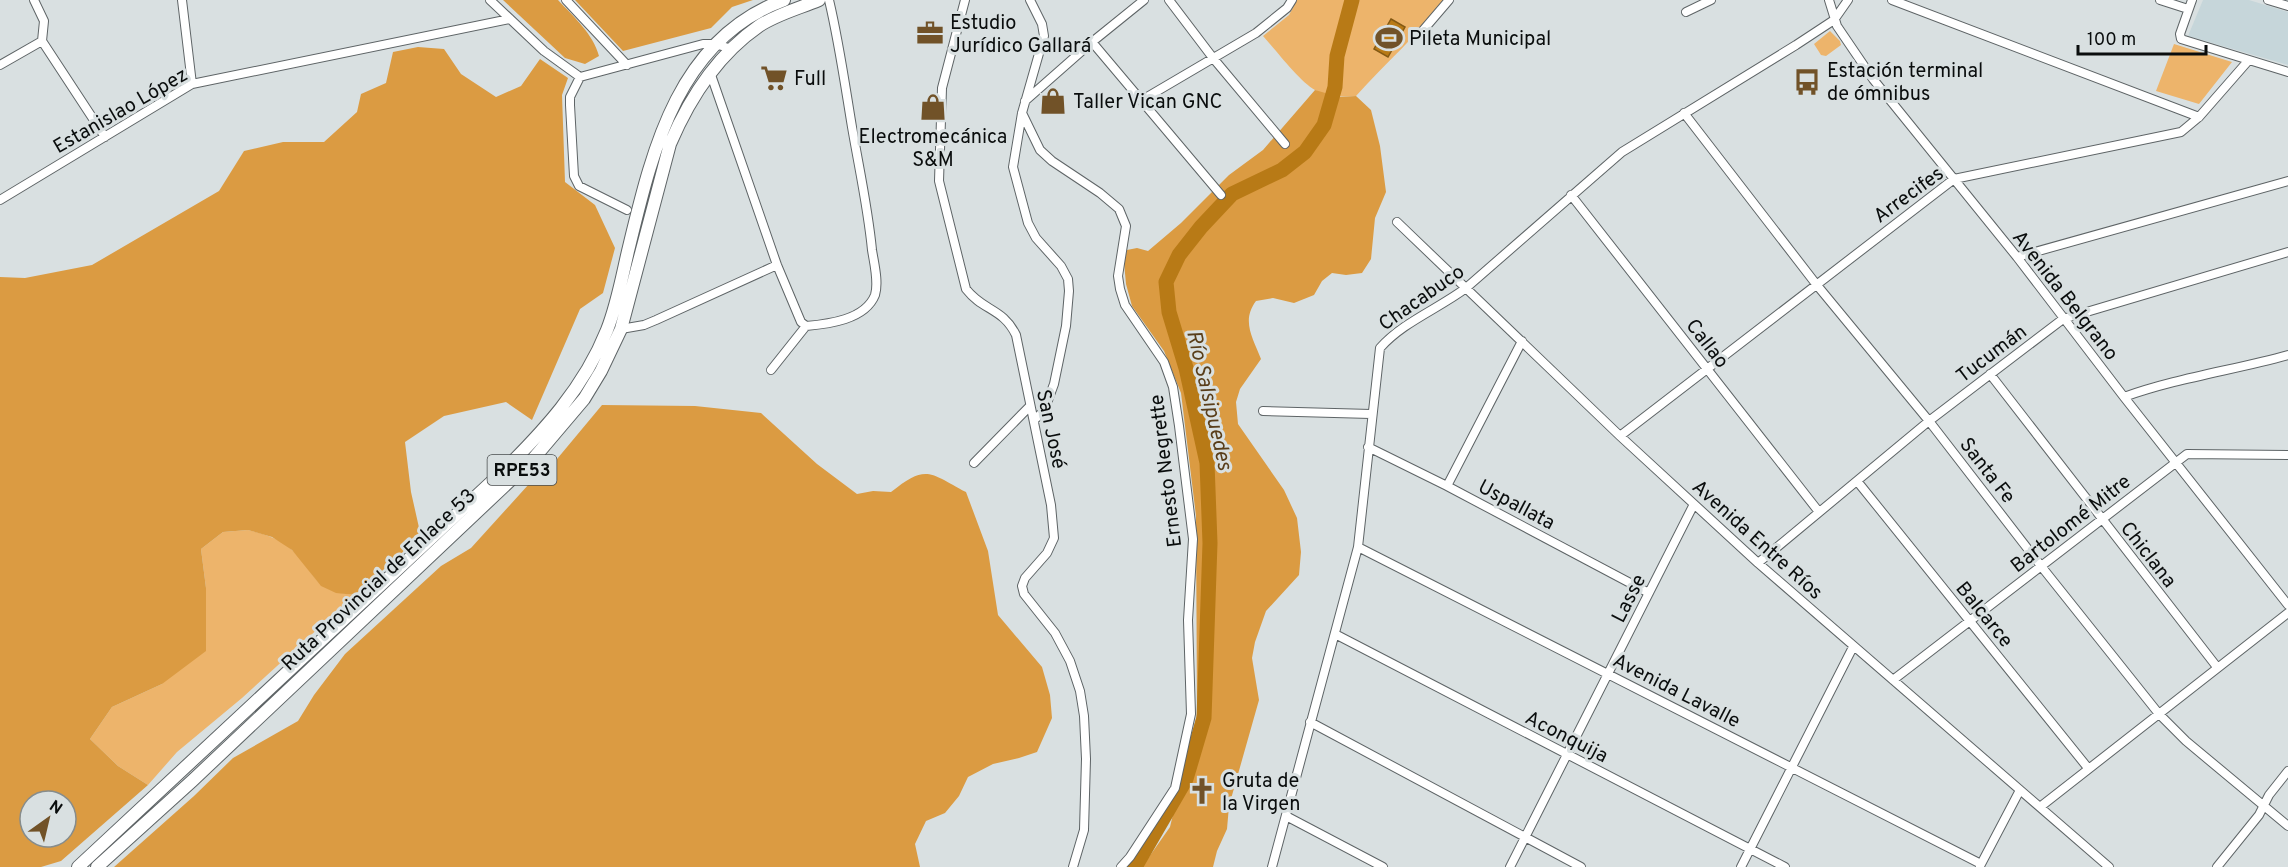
<svg xmlns="http://www.w3.org/2000/svg" width="2288" height="867" viewBox="0 0 2288 867" font-family="Overpass,sans-serif">
<rect width="100%" height="100%" fill="#d9e0e1"/>
<path fill="#c6d6da" d="M2203,0H2249L2288,12V65L2188,36Z"/>
<path fill="#edb46b" d="M1297,0H1446C1418,34 1386,63 1356,96C1343,97 1327,97 1315,90C1300,82 1275,49 1263,36L1289,15Z
M1830,31L1840,41L1841,45L1826,56L1821,55L1814,44Z
M2174,44L2232,62L2199,104L2156,91Z
M248,530C264,534 279,538 292,550C319,575 310,590 355,595L242,698L177,752L148,785L118,766L90,739L112,707L162,684L206,588L201,549L223,532Z"/>
<path fill="#db9b42" fill-rule="evenodd" d="M503,0H558C574,17 593,34 599,56L585,64L565,58Z
M575,0H753L732,7L711,28L623,51Z
M418,47L444,49L461,74L496,97L521,86L540,59L568,78L562,95L565,182L595,205L615,248L603,293L580,309L532,420L506,402L444,416L405,442L411,492L420,532L401,554L355,595L336,593L321,586L292,550L272,537L248,530L223,532L201,549L206,588V651L162,684L112,707L90,739L118,766L148,785L61,861L41,867H0V277L25,278L92,265L219,191L244,151L283,142H324L357,112L361,94L386,83L393,52ZM30,801H66V837H30Z
M1315,90L1339,97L1356,96L1371,110L1380,146L1386,192L1375,218L1371,259L1362,273L1346,275L1332,273L1322,281L1314,295L1294,303L1273,298L1256,301C1241,321 1253,338 1261,359L1240,389L1236,402L1238,424L1284,490L1297,518L1301,552L1299,575L1266,611L1255,642L1252,658L1259,700L1229,806L1227,829L1217,851L1213,867H1142L1170,827L1197,714L1196,516L1181,393L1164,351L1132,306L1126,284L1124,262L1127,250L1137,248L1148,251L1181,223L1229,175L1263,150Z
M602,405L695,406L761,413L817,464L857,494L873,491L891,492C926,464 929,472 966,492L988,551L998,615L1042,667L1050,695L1052,718L1037,752L1019,758L993,764L968,777L959,796L945,813L926,821L915,844L920,867H114L194,796L233,758L298,721L314,695L345,654L441,566L471,548L529,484L547,471Z"/>
<path fill="#b87a16" stroke="#845913" stroke-width="1.5" d="M1391,19L1405,27L1388,57L1374,49Z"/>
<g fill="none" stroke-linecap="round" stroke-linejoin="round">
<path stroke="#b87a16" stroke-width="15" d="M1135,867L1186,779L1204,718L1210,543L1207,463L1186,368L1169,312L1166,282L1179,255L1201,227L1232,194L1282,170L1305,152L1324,125L1335,87L1337,56L1352,0"/>
<defs>
<path id="minor" d="M34,0L44,21L42,41L105,137
M182,0L192,84
M490,0L544,51L580,77L703,44H715L732,49
M566,0L627,65
M965,0L942,88L939,181L966,289C983,311 1003,308 1016,335L1051,505L1054,538L1047,553L1025,578L1022,586L1024,594L1055,633L1070,661L1080,691L1084,716L1086,759L1084,830L1073,867
M1030,0L1042,24L1044,36L1022,113L1013,167L1028,223L1036,238L1061,266L1068,279L1069,291L1066,326L1054,384L1044,411L1034,420
M1169,0L1213,58L1285,144
M1829,0L1837,26L1873,79L2017,257L2124,397L2288,605
M1892,0L2199,117
M2160,0L2188,9
M2192,0L2180,34L2181,39L2288,72
M2268,0L2288,6
M1686,12L1711,0
M1419,35L1449,0
M1092,42L1221,195
M0,65L42,41
M710,72L777,265L801,322L806,326C828,324 865,320 875,295C879,282 874,263 872,250C868,208 859,168 852,127C845,85 839,42 829,0
M580,77L570,97V105L574,176L579,186L627,210
M1142,100L1256,33L1287,8L1292,0
M1025,101L1092,42L1144,0
M1022,113L1040,150L1052,161L1100,193L1119,209L1126,226L1118,276L1120,289L1125,305L1164,362L1173,387L1179,426L1193,539L1188,620L1191,714L1175,788L1130,857L1121,867
M1684,113L1816,284L1929,421L2041,566L2159,714L2186,741L2288,826
M1571,195L1819,512
M0,200L192,84L510,19
M1397,222L1620,436L1758,563L2109,867
M2017,257L2288,181
M621,329L644,325L656,320L777,265
M771,370L806,326
M1990,374L2217,667
M2124,397C2177,378 2234,370 2288,355
M1263,411L1371,414
M1620,436L1954,179L2181,132L2199,117L2248,61
M1368,447L1447,486L1649,593
M974,463L1030,406
M1857,481L2088,768
M1447,486L1522,341
M1358,547L1981,864
M1758,563L1929,421L2063,319L2288,252
M1335,634L1785,867
M1893,680L2187,454L2288,455
M1310,722L1581,867
M2040,807L2288,613
M1286,816L1383,867
M1980,866L2020,790
M1272,867L1358,547L1380,348C1403,322 1438,309 1466,288L1622,152L1796,45L1834,20L1848,0
M1510,867L1694,504
M1741,867L1853,647
M2217,867L2259,815L2269,795L2288,771"/>
<path id="primary" d="M78,867L499,475C543,432 584,388 607,330C617,305 622,277 628,251C652,152 677,39 784,0
M97,867L192,781L534,458L584,399L601,371L621,329L670,144C690,97 717,55 759,26C777,14 800,8 819,0"/>
</defs>
<use href="#minor" stroke="#5e6466" stroke-width="10"/>
<use href="#primary" stroke="#5e6466" stroke-width="14"/>
<use href="#minor" stroke="#fff" stroke-width="8"/>
<use href="#primary" stroke="#fff" stroke-width="12"/>
</g>
<defs>
<symbol id="office-bare" viewBox="-9 -9 18 18"><path d="M-6-3h4V-5.5h4V-3h4V5H-6ZM-1-4.5V-3h2v-1.5ZM-6 0V1H6V0Z" fill="#715228" stroke="#d9e0e1" stroke-width="2.5" paint-order="stroke"/></symbol>
<symbol id="stadium-bare" viewBox="-9 -9 18 18"><path d="M0-5a6.5 5 0 1 0 0 10a6.5 5 0 1 0 0-10ZM-3.5-1.8h7v3.6h-7Z" fill="#715228" stroke="#d9e0e1" stroke-width="2.5" paint-order="stroke"/></symbol>
<symbol id="supermarket-bare" viewBox="-9 -9 18 18"><path d="M-6-5.5h2.5l.6 2H6L4.5 2H-2.5L-4.4-4H-6ZM-1.5 3.2a1.3 1.3 0 1 0 .1 0ZM3 3.2a1.3 1.3 0 1 0 .1 0Z" fill="#715228" stroke="#d9e0e1" stroke-width="2.5" paint-order="stroke"/></symbol>
<symbol id="bus-bare" viewBox="-9 -9 18 18"><path d="M-5-6H5V4H4V6H2V4H-2V6H-4V4H-5ZM-3.5-4V0h7V-4ZM-3.5 1.2v1.5H-2V1.2ZM2 1.2v1.5H3.5V1.2Z" fill="#715228" stroke="#d9e0e1" stroke-width="2.5" paint-order="stroke"/></symbol>
<symbol id="shop-bare" viewBox="-9 -9 18 18"><path d="M-5-2.5h2.3a2.7 3.5 0 0 1 5.4 0H5L5.5 6h-11ZM-1.5-2.5h3a1.5 2.3 0 0 0-3 0Z" fill="#715228" stroke="#d9e0e1" stroke-width="2.5" paint-order="stroke"/></symbol>
<symbol id="church-bare" viewBox="-9 -9 18 18"><path d="M-1.2-6h2.4v3.5h3.3v2.4h-3.3V6h-2.4V-.1h-3.3v-2.4h3.3Z" fill="#715228" stroke="#d9e0e1" stroke-width="2.5" paint-order="stroke"/></symbol>
</defs>
<g fill-rule="evenodd">
<use href="#office-bare" x="911" y="14" width="38" height="38"/>
<use href="#stadium-bare" x="1370" y="19" width="38" height="38"/>
<use href="#supermarket-bare" x="755" y="59" width="38" height="38"/>
<use href="#bus-bare" x="1788" y="63" width="38" height="38"/>
<use href="#shop-bare" x="1034" y="82" width="38" height="38"/>
<use href="#shop-bare" x="914" y="88" width="38" height="38"/>
<use href="#church-bare" x="1183" y="772" width="38" height="38"/>
</g>
<g text-anchor="middle" stroke-width="6" stroke-linejoin="round" paint-order="stroke">
<rect fill="#d9e0e1" stroke="#484c4d" stroke-width="1.5" x="487.5" y="455" width="69" height="30" rx="4.5"/>
<g font-size="18" font-weight="bold" fill="#0a0d0d">
<text x="522" y="476">RPE53</text>
</g>
<g font-size="20" fill="#0a0d0d" stroke="#d9e0e1" text-anchor="start">
<text x="950" y="29">Estudio<tspan x="950" dy="23">Jurídico Gallará</tspan></text>
<text x="1409" y="45">Pileta Municipal</text>
<text x="1827" y="77">Estación terminal<tspan x="1827" dy="23">de ómnibus</tspan></text>
<text x="794" y="85">Full</text>
<text x="1073" y="108">Taller Vican GNC</text>
<text x="933" y="143" text-anchor="middle">Electromecánica<tspan x="933" dy="23">S&amp;M</tspan></text>
<text x="1222" y="787">Gruta de<tspan x="1222" dy="23">la Virgen</tspan></text>
</g>
<g font-size="20" fill="#0a0d0d" stroke="#d9e0e1">
<text transform="translate(120 110) rotate(-30)" y="7">Estanislao López</text>
<text transform="translate(1908 194) rotate(-36)" y="7">Arrecifes</text>
<text transform="translate(2066 295) rotate(52)" y="7">Avenida Belgrano</text>
<text transform="translate(1421 297) rotate(-35)" y="7">Chacabuco</text>
<text transform="translate(1708 343) rotate(52)" y="7">Callao</text>
<text transform="translate(1991 353) rotate(-37)" y="7">Tucumán</text>
<text transform="translate(1052 429) rotate(78)" y="7">San José</text>
<text transform="translate(1988 470) rotate(52)" y="7">Santa Fe</text>
<text transform="translate(1165 471) rotate(-97)" y="7">Ernesto Negrette</text>
<text transform="translate(1517 504) rotate(28)" y="7">Uspallata</text>
<text transform="translate(2070 523) rotate(-38)" y="7">Bartolomé Mitre</text>
<text transform="translate(1758 539) rotate(42)" y="7">Avenida Entre Ríos</text>
<text transform="translate(2149 554) rotate(52)" y="7">Chiclana</text>
<text transform="translate(378 579) rotate(-43)" y="7">Ruta Provincial de Enlace 53</text>
<text transform="translate(1628 598) rotate(-63)" y="7">Lasse</text>
<text transform="translate(1985 614) rotate(51)" y="7">Balcarce</text>
<text transform="translate(1677 690) rotate(27)" y="7">Avenida Lavalle</text>
<text transform="translate(1567 736) rotate(27)" y="7">Aconquija</text>
</g>
<g font-size="21" font-style="italic" fill="#593e1a" stroke="#d9e0e1">
<text transform="translate(1210 400) rotate(77)" y="7">Río Salsipuedes</text>
</g>
</g>
<g transform="translate(48 819) rotate(34)"><circle r="28" fill="#d9e0e1" stroke="#868c8c" stroke-width="1.5"/>
<path d="M0-4.5L10 22L0 15L-10 22Z" fill="#715228"/>
<text y="-9" font-size="16" font-weight="bold" text-anchor="middle" fill="#0a0d0d">N</text>
</g>
<path d="M2078 45v9h128v-9" fill="none" stroke="#0a0d0d" stroke-width="3"/>
<text x="2087" y="45" font-size="18" fill="#0a0d0d" stroke="#d9e0e1" stroke-width="4.5" paint-order="stroke">100 m</text>
</svg>
